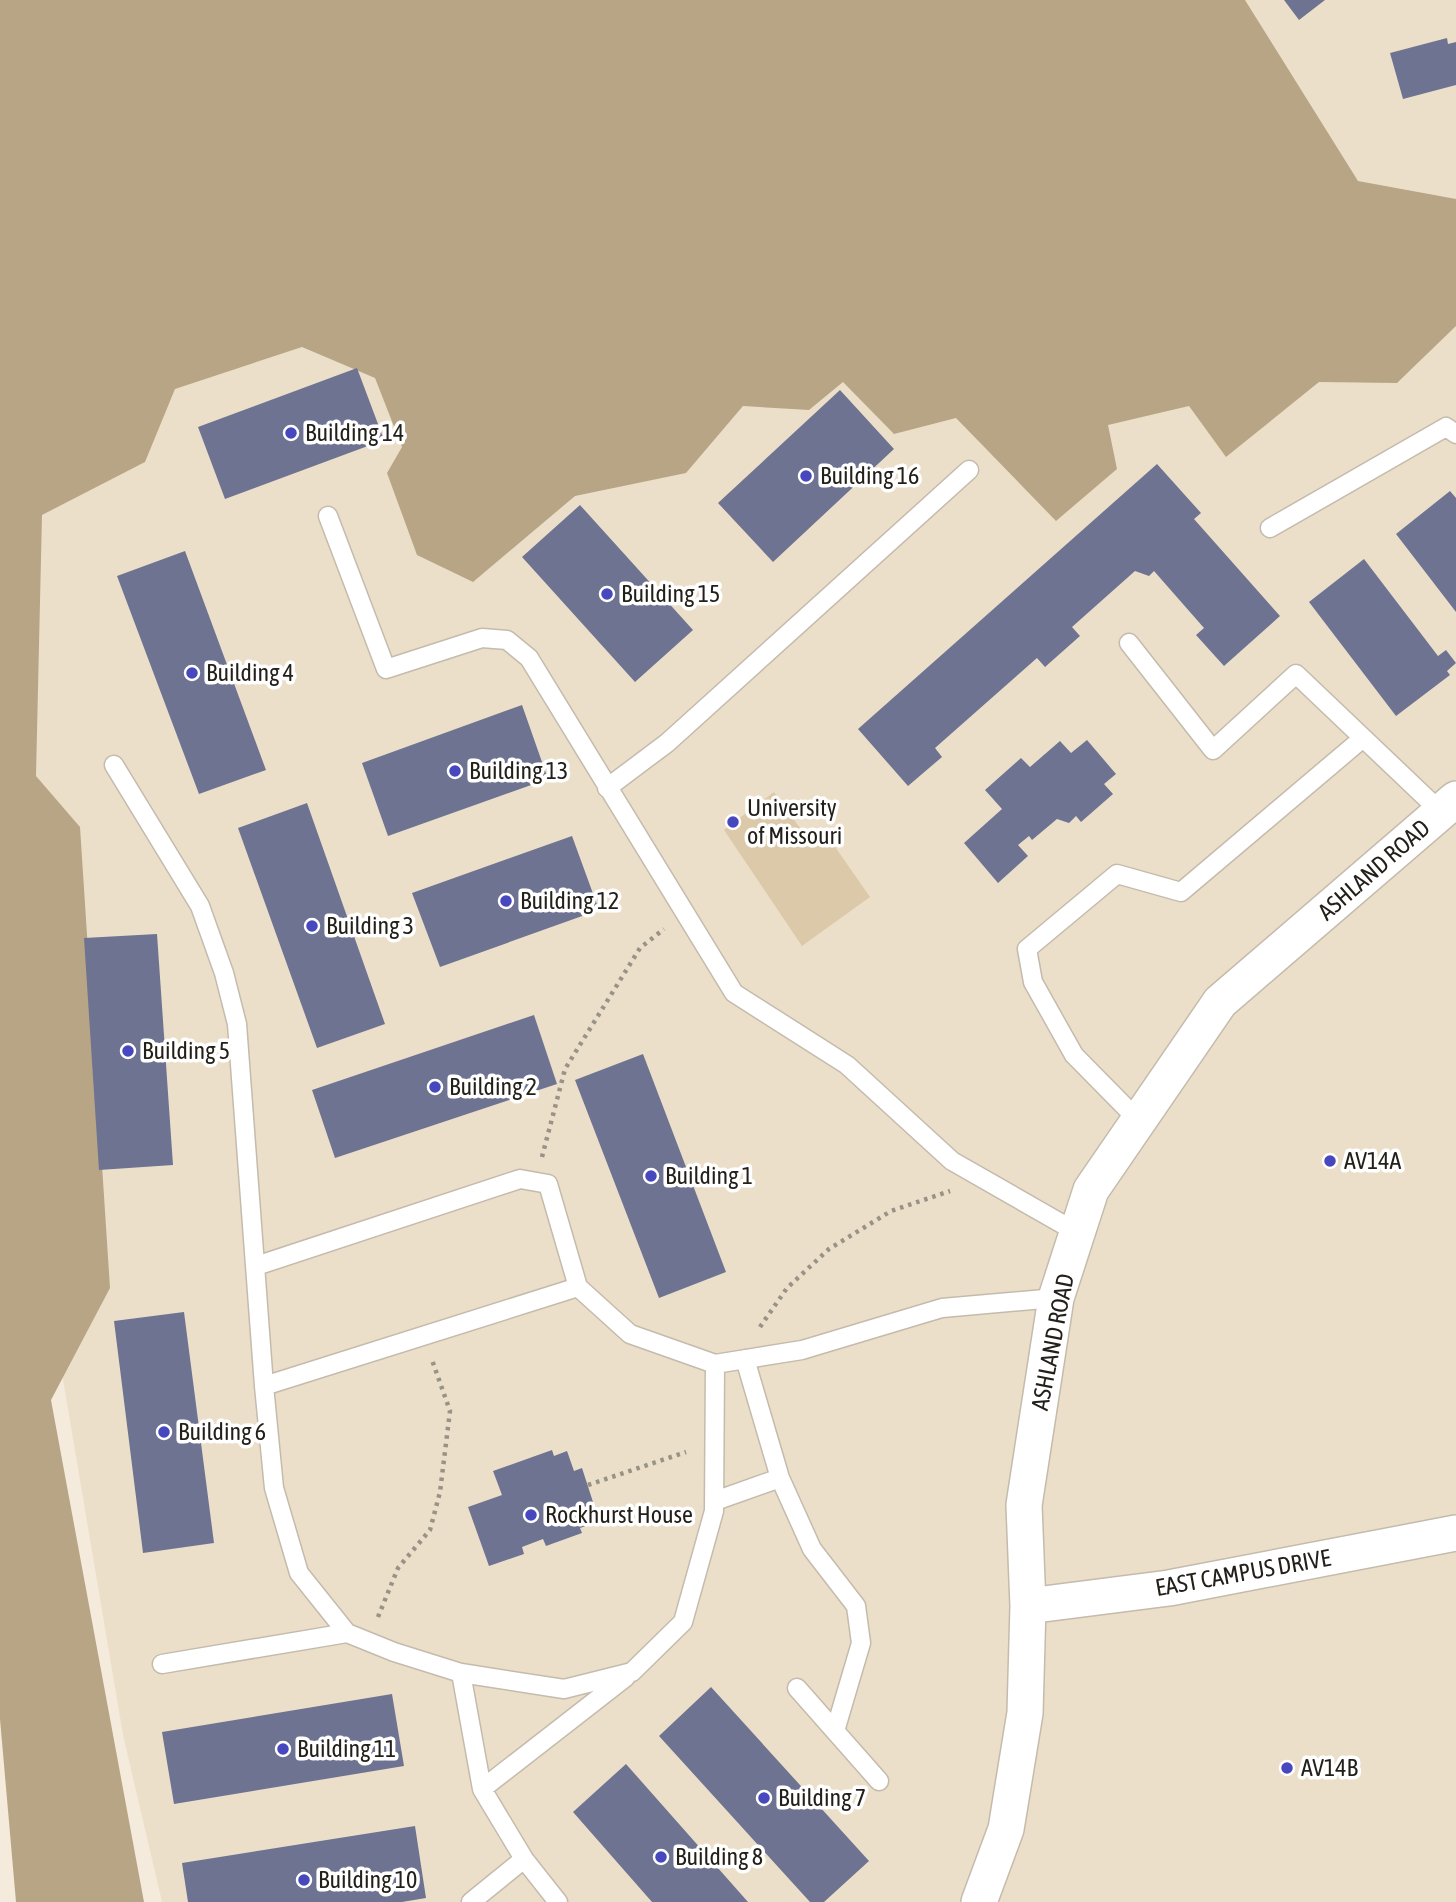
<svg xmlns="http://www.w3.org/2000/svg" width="1456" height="1902" viewBox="0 0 1456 1902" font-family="'Asap Condensed',sans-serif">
<rect width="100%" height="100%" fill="#f4ebdc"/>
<path fill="#ecdfc9" d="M0,0H1456V1902H162L123,1735L15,1095L0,525Z"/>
<path fill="#dcc9a9" d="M774,792L808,839L824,831L870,897L802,946L724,830Z"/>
<path fill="#b8a586" d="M0,0H1245L1358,181L1456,199V326L1397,383L1319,382L1226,457L1189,406L1108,425L1117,469L1056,521L956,418L894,434L843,382L809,410L743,406L686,473L575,496L473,582L417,555L387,473L402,447L375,378L302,347L175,389L145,462L42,515L36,776L80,827L110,1288L51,1400L144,1902H16L0,1719Z"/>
<path fill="#6e7392" d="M1284,0H1325L1299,20Z
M1447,38L1448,44L1456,42V85L1403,99L1390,53Z
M357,368L384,440L225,499L198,427Z
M840,390L894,449L773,562L718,503Z
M1157,464L1201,513L1194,519L1280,616L1224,666L1196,635L1204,628L1154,571L1149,576L1135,571L1072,627L1080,636L1045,667L1037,658L935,748L942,757L908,786L858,729Z
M1450,491L1456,498V612L1396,534Z
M580,505L693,630L635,682L522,557Z
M185,551L266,770L199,794L117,576Z
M1364,559L1438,656L1446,650L1456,663L1447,671L1450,675L1396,716L1309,602Z
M522,705L548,779L388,836L362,763Z
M1087,740L1116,774L1104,784L1113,794L1081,822L1076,816L1069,823L1057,819L1032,840L1029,836L1018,845L1028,856L998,883L964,843L1002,809L985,790L1021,758L1030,767L1060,741L1071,753Z
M307,803L385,1024L317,1048L238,828Z
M572,836L599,910L440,967L412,893Z
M157,934L173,1165L99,1170L84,938Z
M534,1015L557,1084L335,1158L312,1090Z
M643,1054L726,1272L659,1298L575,1080Z
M184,1312L214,1543L143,1553L114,1321Z
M552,1450L554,1456L567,1451L574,1471L582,1468L593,1502L587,1504L594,1523L580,1528L582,1533L546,1546L543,1539L522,1547L524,1554L489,1566L468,1507L502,1495L493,1471Z
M711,1687L869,1861L824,1902H810L659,1736Z
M392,1694L404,1766L174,1804L162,1732Z
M626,1764L748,1902H652L573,1812Z
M415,1826L426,1898L402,1902H188L182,1863Z"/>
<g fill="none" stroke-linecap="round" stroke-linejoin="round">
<defs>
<path id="service" d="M328,516L386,669L482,638L507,640L529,658L734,993L847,1065L952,1161L1078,1233
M1270,528L1446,427L1456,434
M1129,643L1213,750L1296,674L1441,812
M114,765L200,906L224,973L237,1024L264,1386
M607,788L667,743L969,470
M1139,1121L1074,1055L1033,982L1027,949L1117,874L1181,892L1363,738
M256,1266L520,1179L548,1184L578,1287L630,1334L715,1364L802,1350L942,1308L1056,1298
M745,1359L780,1478L812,1549L856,1606L861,1643L835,1731
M715,1501L780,1478
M162,1664L347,1633
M461,1673L564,1689L632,1672L683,1622L714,1511L715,1364
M797,1688L879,1781
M482,1789L626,1677
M471,1902L524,1859
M558,1902L524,1859L482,1789L461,1673L394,1652L347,1633L299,1573L274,1488L264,1386L578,1287"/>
<path id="minor" d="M1028,1606L1169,1588L1456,1533
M979,1902L1006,1829L1025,1713L1028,1606L1024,1505L1056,1298L1091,1190L1220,1002L1456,799"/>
</defs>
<use href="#service" stroke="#c4bbad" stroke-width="21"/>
<use href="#minor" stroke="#c4bbad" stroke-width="38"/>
<path stroke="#989287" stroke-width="4.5" stroke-dasharray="3.5 5" stroke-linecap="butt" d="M542,1157L565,1069L640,948L664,929
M760,1327L787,1288L829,1249L891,1211L950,1191
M588,1485L686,1452
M378,1617L398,1568L430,1530L440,1492L450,1411L432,1360"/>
<use href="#service" stroke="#fff" stroke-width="18"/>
<use href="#minor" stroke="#fff" stroke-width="35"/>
</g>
<g fill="#4748bd" stroke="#fff" stroke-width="2.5">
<circle cx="291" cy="433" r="7"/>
<circle cx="806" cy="476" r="7"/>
<circle cx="607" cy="594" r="7"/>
<circle cx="192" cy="673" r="7"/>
<circle cx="455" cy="771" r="7"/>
<circle cx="733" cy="822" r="7"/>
<circle cx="506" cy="901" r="7"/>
<circle cx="312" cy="926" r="7"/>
<circle cx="128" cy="1051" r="7"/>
<circle cx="435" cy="1087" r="7"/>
<circle cx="1330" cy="1161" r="7"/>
<circle cx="651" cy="1176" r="7"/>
<circle cx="164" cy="1432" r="7"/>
<circle cx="531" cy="1515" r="7"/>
<circle cx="283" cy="1749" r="7"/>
<circle cx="1287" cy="1768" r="7"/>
<circle cx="764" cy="1798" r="7"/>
<circle cx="661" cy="1857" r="7"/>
<circle cx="304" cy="1880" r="7"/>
</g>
<g text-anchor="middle" stroke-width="7" stroke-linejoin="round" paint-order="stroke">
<g font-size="24" fill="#23201a" stroke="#fff" text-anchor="start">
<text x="305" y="441">Building 14</text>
<text x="820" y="484">Building 16</text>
<text x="621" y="602">Building 15</text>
<text x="206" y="681">Building 4</text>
<text x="469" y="779">Building 13</text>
<text x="747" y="816">University<tspan x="747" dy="28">of Missouri</tspan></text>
<text x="520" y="909">Building 12</text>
<text x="326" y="934">Building 3</text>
<text x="142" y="1059">Building 5</text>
<text x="449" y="1095">Building 2</text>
<text x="1344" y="1169">AV14A</text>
<text x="665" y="1184">Building 1</text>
<text x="178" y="1440">Building 6</text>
<text x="545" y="1523">Rockhurst House</text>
<text x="297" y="1757">Building 11</text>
<text x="1301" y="1776">AV14B</text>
<text x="778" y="1806">Building 7</text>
<text x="675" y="1865">Building 8</text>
<text x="318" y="1888">Building 10</text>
</g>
<g font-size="24" fill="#23201a" stroke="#fff">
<text transform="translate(1374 870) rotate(-41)" y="8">ASHLAND ROAD</text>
<text transform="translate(1053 1342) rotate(-79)" y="8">ASHLAND ROAD</text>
<text transform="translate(1243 1573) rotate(-10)" y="8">EAST CAMPUS DRIVE</text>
</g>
</g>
</svg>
